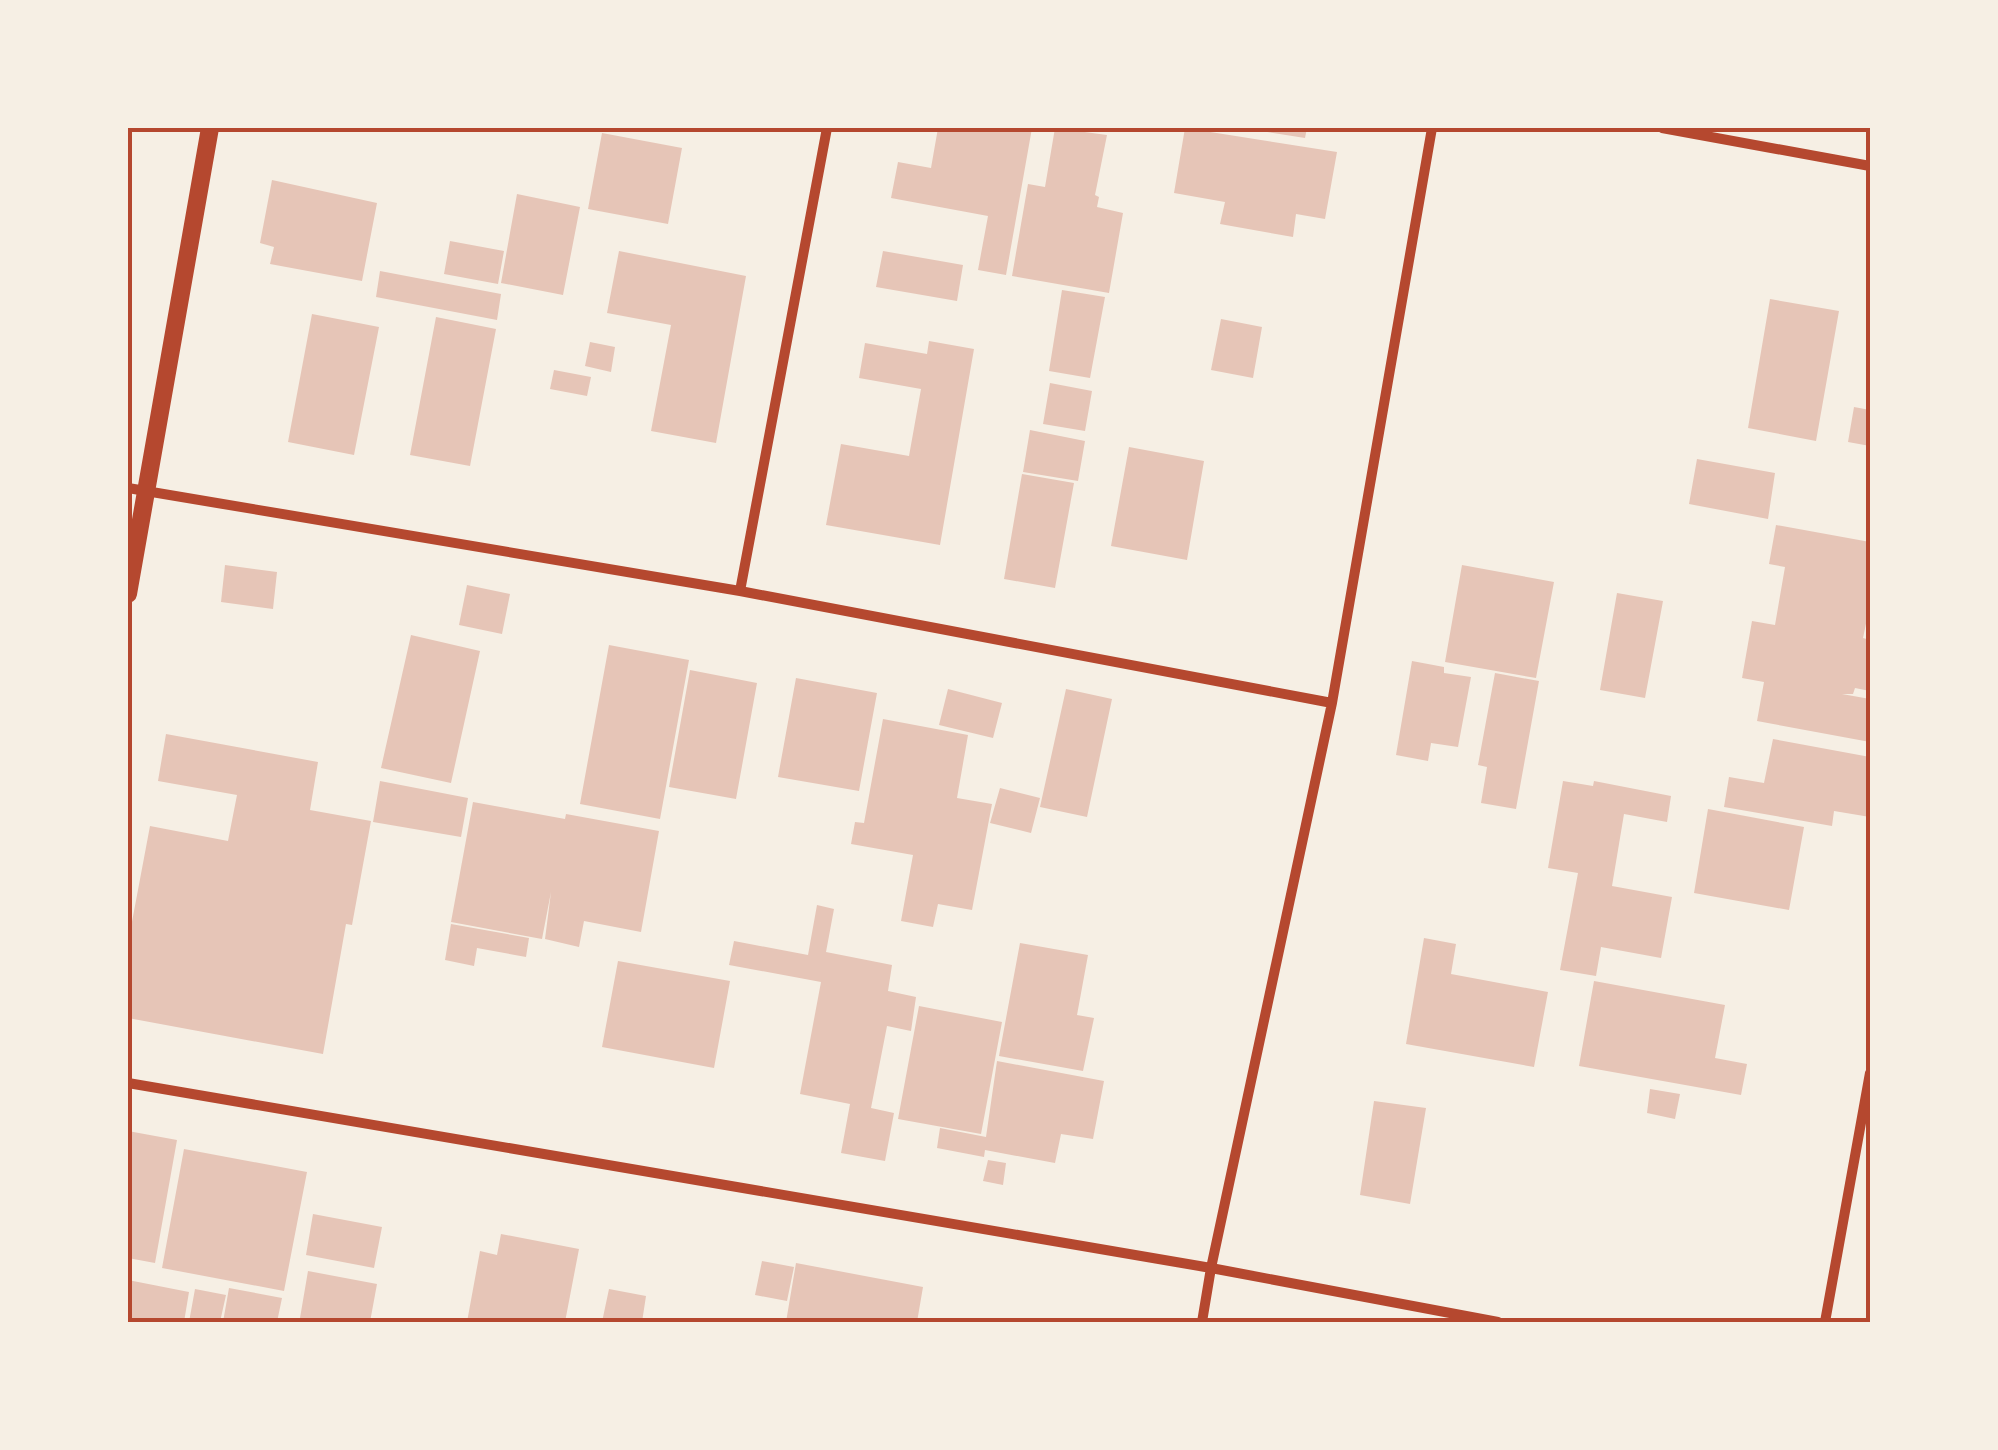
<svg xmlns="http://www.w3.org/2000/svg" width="1998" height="1450" viewBox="0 0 1998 1450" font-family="'Alegreya Sans',sans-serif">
<rect width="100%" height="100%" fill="#f6efe4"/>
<path fill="#e6c5b7" d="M938,128H1032L1006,275L978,270L988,216L891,198L898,162L931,168Z
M1055,128L1107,135L1095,195L1099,197L1097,207L1123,213L1109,293L1012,276L1028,184L1045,187Z
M1185,128L1337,152L1325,219L1296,214L1293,237L1220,224L1225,202L1174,193Z
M1262,128H1307L1305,138L1261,131Z
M602,133L682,148L668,224L588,209Z
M272,180L377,203L362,281L270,264L274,247L260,243Z
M517,194L580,207L563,295L501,283Z
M450,241L504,251L498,284L444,274Z
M619,251L746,276L716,443L651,431L671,325L607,313Z
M883,251L963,265L957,301L876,287Z
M380,271L501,294L497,320L376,297Z
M1062,290L1105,297L1090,378L1049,371Z
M1770,299L1839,311L1816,441L1748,428Z
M312,314L379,327L354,455L288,442Z
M436,317L496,329L470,466L410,455Z
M1221,319L1262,327L1253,378L1211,370Z
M929,341L974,349L940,545L826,525L841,444L909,456L921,389L859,378L865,343L927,354Z
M590,342L615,347L611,372L585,366Z
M554,370L591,377L587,396L550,389Z
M1050,383L1092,391L1085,431L1043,424Z
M1854,407L1870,410V446L1848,442Z
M1030,430L1085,441L1078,481L1023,472Z
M1129,447L1204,461L1187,560L1111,546Z
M1697,459L1775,473L1768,519L1689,504Z
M1022,474L1074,483L1055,588L1004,579Z
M1776,525L1870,542V615L1868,614L1863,638L1870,640V691L1855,688L1853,694H1842L1870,699V742L1757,721L1764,682L1742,678L1752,621L1775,625L1785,567L1769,564Z
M225,565L277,572L273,609L221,602Z
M1462,565L1554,582L1536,678L1445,662Z
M467,585L510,594L502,634L459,625Z
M1617,593L1663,601L1645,698L1600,690Z
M411,635L480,651L451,783L381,768Z
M609,645L689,660L660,819L580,804Z
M1412,661L1444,667V673L1471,677L1458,747L1431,743L1428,761L1396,755Z
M690,670L757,683L736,799L669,787Z
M1495,673L1539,681L1516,809L1481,803L1487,767L1478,765Z
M796,678L877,693L859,791L778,777Z
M948,689L1002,703L993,738L939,725Z
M1066,689L1112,699L1087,817L1040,807Z
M883,719L968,735L957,798L992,804L972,910L938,904L933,927L901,921L913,855L851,844L855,822L864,823Z
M166,734L318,762L310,810L371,821L352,925L346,924L323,1054L128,1018V943L150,826L228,841L237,795L158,781Z
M1773,739L1870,757V817L1834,811L1832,826L1724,807L1729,777L1764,783Z
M380,781L468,798L461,837L373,822Z
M1563,781L1593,786L1594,781L1671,796L1667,822L1624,814L1612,886L1672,897L1661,958L1601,947L1596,976L1560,970L1578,873L1548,868Z
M1000,788L1040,798L1031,833L990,823Z
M473,802L565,819L566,814L659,831L641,932L584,921L579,947L545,939L551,892L542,939L451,922Z
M1708,809L1804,827L1789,910L1694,893Z
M817,905L834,909L826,952L892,965L888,991L916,997L911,1031L887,1026L871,1108L894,1113L885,1161L841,1153L850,1104L800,1094L821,982L729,965L734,941L808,955Z
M451,924L529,938L526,957L477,948L474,966L445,960Z
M1424,938L1456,944L1451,974L1548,992L1534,1067L1406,1044Z
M1020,943L1088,955L1077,1015L1094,1018L1083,1071L999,1056Z
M618,961L730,981L714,1068L602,1047Z
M1594,981L1725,1005L1715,1058L1747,1064L1741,1095L1579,1066Z
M919,1006L1002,1022L981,1134L898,1119Z
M997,1061L1104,1081L1093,1139L1061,1134L1055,1163L985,1150L984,1157L937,1148L940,1128L986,1137Z
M1650,1089L1680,1094L1675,1119L1647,1113Z
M1374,1101L1426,1108L1410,1204L1360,1195Z
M128,1131L177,1140L155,1263L128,1258Z
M184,1149L307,1172L284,1291L162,1268Z
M988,1160L1006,1163L1003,1185L983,1181Z
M313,1214L382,1227L374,1268L306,1255Z
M501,1234L579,1249L565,1322H467L480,1251L497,1255Z
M762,1261L794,1267L787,1301L755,1295Z
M796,1263L923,1287L917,1322H786Z
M308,1271L377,1284L370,1322H324L300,1318Z
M128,1280L189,1292L184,1322H128Z
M229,1288L282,1298L277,1322H223Z
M195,1289L226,1295L220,1322H189Z
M609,1289L646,1296L642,1322H602Z"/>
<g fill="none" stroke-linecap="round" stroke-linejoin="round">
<path stroke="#b5482f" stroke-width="10" d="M1662,128L1870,166
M128,488L740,591L1332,703L1211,1268L1202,1322
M740,591L827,128
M1332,703L1432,128
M128,1083L1211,1268L1498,1322
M1825,1322L1870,1073"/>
<path stroke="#b5482f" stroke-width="18" d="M128,594L210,128"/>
</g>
<rect width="1998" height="1450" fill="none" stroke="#f6efe4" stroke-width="260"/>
<rect x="130" y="130" width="1738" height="1190" fill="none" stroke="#b5482f" stroke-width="4"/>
</svg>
